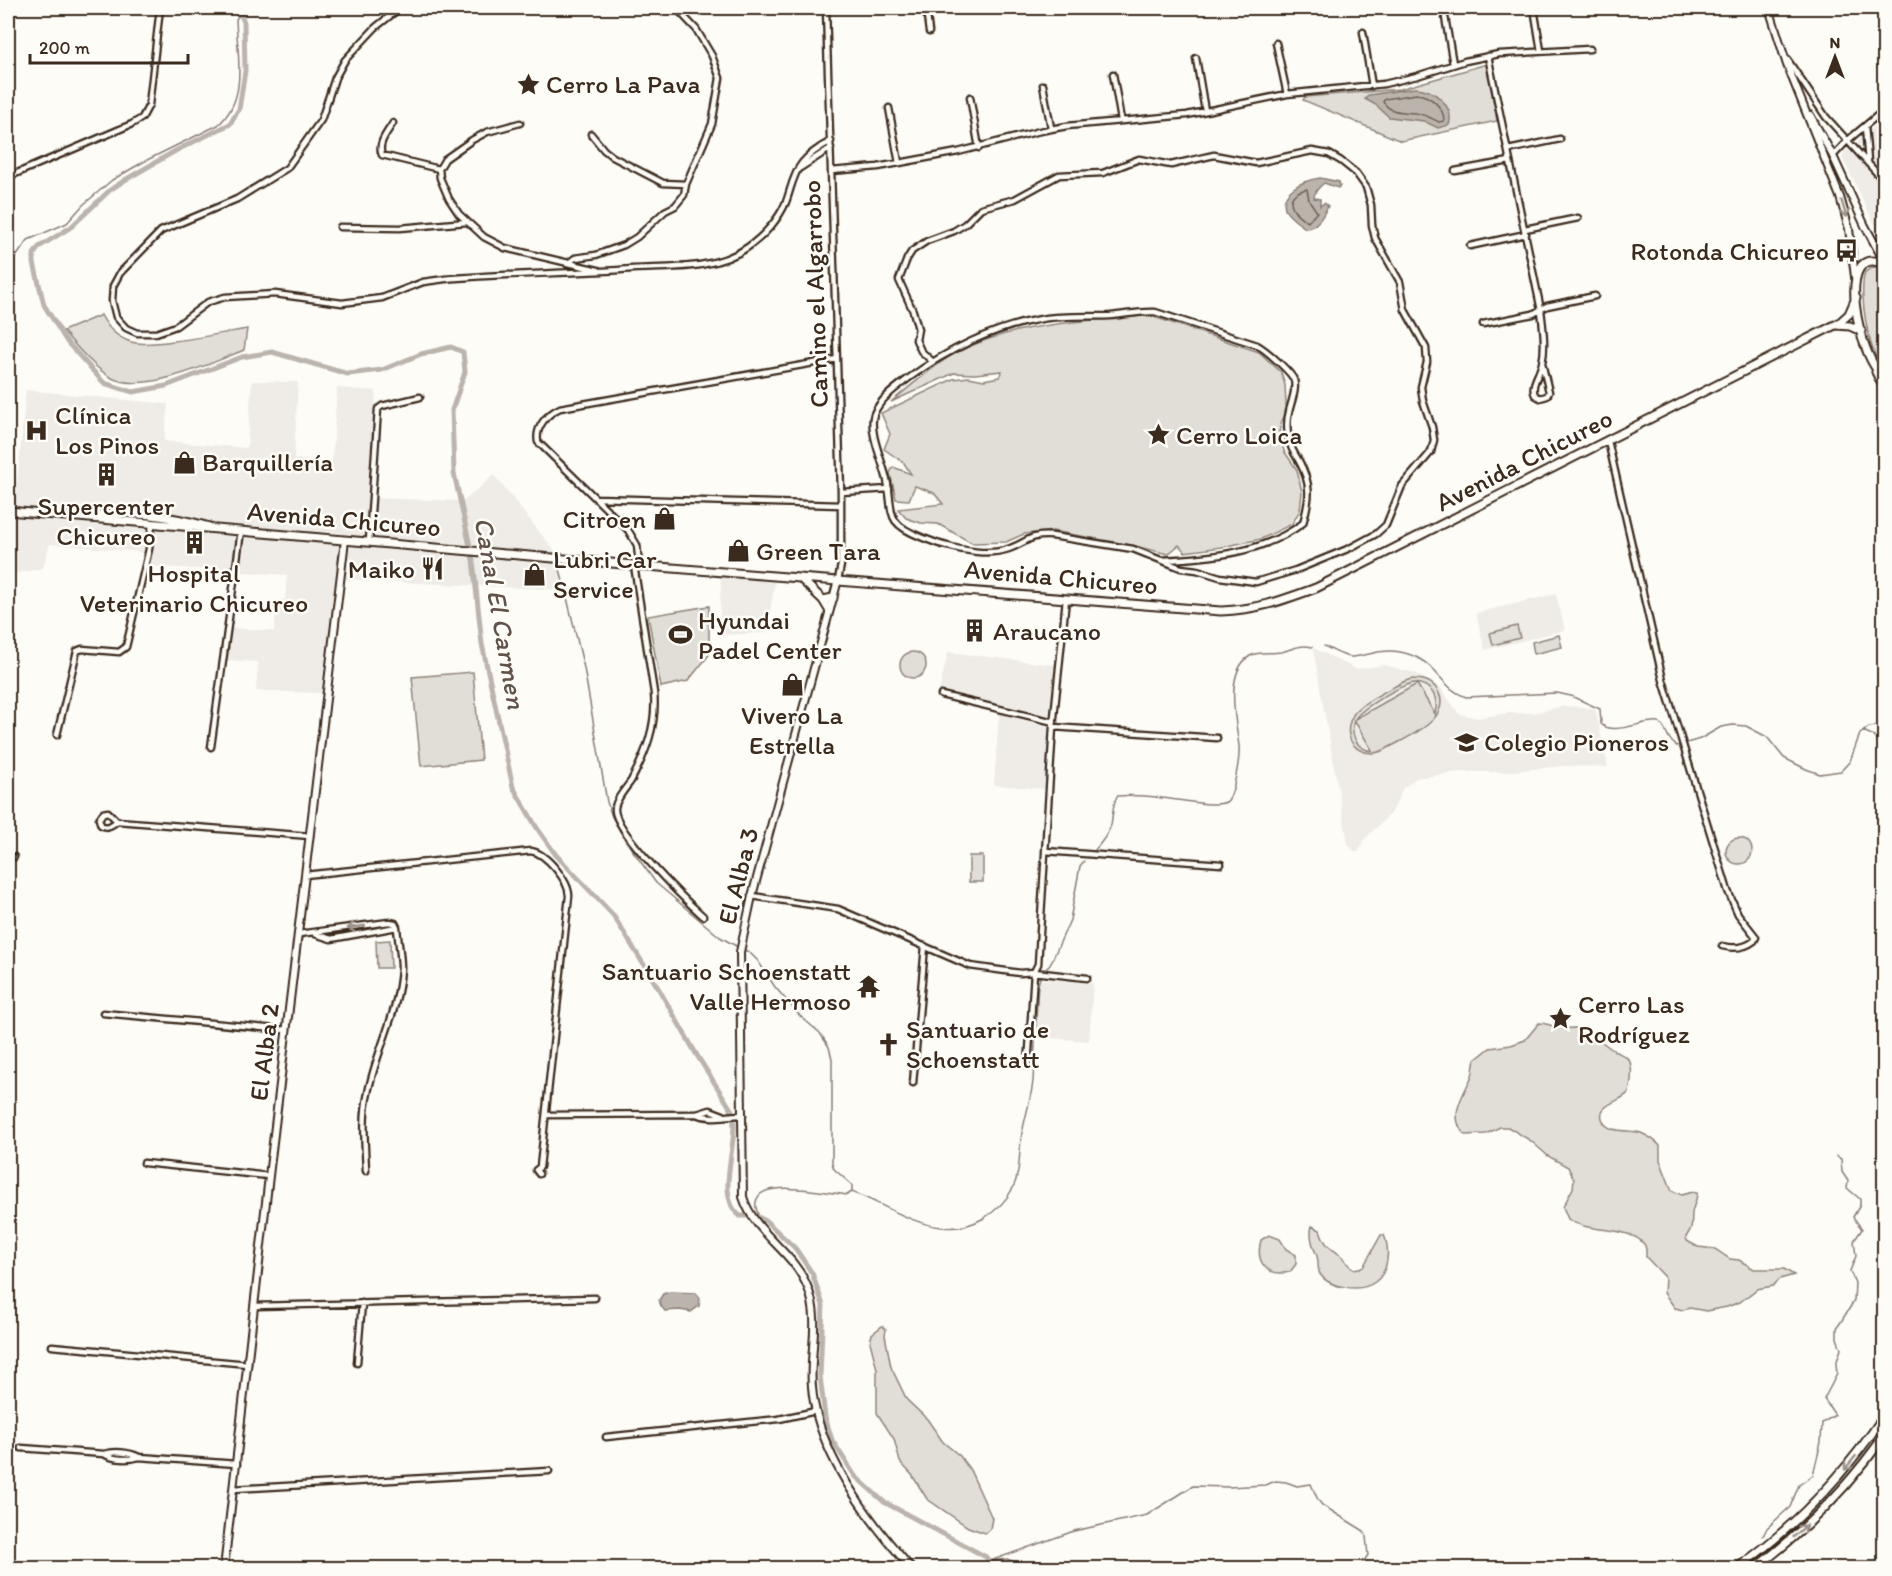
<svg xmlns="http://www.w3.org/2000/svg" width="1892" height="1576" viewBox="0 0 1892 1576" font-family="Itim,sans-serif">
<rect width="100%" height="100%" fill="#fdfcf7"/>
<filter id="ink" filterUnits="userSpaceOnUse"><feTurbulence type="fractalNoise" baseFrequency=".0167" numOctaves="2"/><feDisplacementMap in="SourceGraphic" scale="12" xChannelSelector="R" yChannelSelector="G"/><feConvolveMatrix kernelMatrix="1 2 1 2 8 2 1 2 1" color-interpolation-filters="sRGB"/></filter>
<g filter="url(#ink)">
<path fill="#efece7" d="M1884,118V244L1842,157L1846,151Z
M252,381L298,382L294,459L332,462L337,388L376,391L369,498L464,501L494,475L557,554L564,590L336,579L322,693L256,691L258,662L227,660L231,628L274,631L277,602L285,599L287,575L149,566L151,553L50,544L43,568L8,575V516H14L26,390L168,404L164,441L247,448Z
M721,576L776,578L766,633L719,635Z
M1556,594L1565,630L1485,650L1476,613Z
M1313,648L1356,669L1384,665L1415,673L1441,688L1459,714L1478,718L1508,713H1533L1564,706L1595,708L1608,767L1564,766L1502,772H1460L1417,778L1403,788L1392,812L1363,841L1359,852L1354,851L1348,844Z
M948,652L1056,665L1051,718L939,691Z
M999,713L1050,727L1045,789L994,785Z
M1040,979L1093,983L1089,1041L1035,1037Z"/>
<path fill="#e1ded7" stroke="#8e847a" stroke-width="1.5" fill-rule="evenodd" d="M1487,64L1497,121L1401,141L1303,100L1305,97L1400,89Z
M1873,267L1880,268L1884,272V368C1868,354 1858,292 1865,272Z
M101,315C108,328 116,337 131,342C150,348 223,333 247,329L244,350C212,363 147,393 114,379C97,371 76,346 63,331Z
M1141,316H1151L1259,352L1281,372L1285,385L1286,404L1279,432L1284,451L1297,470L1302,492L1300,510L1292,524L1261,539L1222,547L1185,552L1179,545L1168,554L1131,545L1053,531L1024,534L1006,542L972,543L938,524L921,523L906,518L898,509L943,504L934,493L915,486L909,500L896,499L890,473L893,467L911,474L904,463L884,449L890,434L881,413L953,379L969,377L984,380L999,377L1002,371L975,374L954,373L891,402C910,387 929,369 949,357C1008,323 1076,322 1141,316Z
M709,606V655L688,681L661,687L648,616Z
M1517,626L1520,638L1493,645L1490,633Z
M1559,635L1562,647L1534,654L1532,642Z
M900 665a13 13 0 1 1 26 0a13 13 0 1 1-26 0Z
M473,672L481,760L421,766L412,677Z
M1411,679C1421,679 1430,680 1436,688C1457,718 1407,737 1388,748C1363,763 1338,741 1353,715C1361,702 1389,690 1403,682ZM1414,683C1432,684 1439,698 1435,714L1417,684L1355,719C1362,708 1400,685 1414,683ZM1354,720L1372,750V751C1356,749 1350,735 1354,720Z
M1726 851a13 13 0 1 1 26 0a13 13 0 1 1-26 0Z
M969,856H983V882H969Z
M390,940L391,968H377L376,941Z
M1539,1023C1548,1023 1553,1027 1561,1028C1566,1029 1570,1028 1575,1028C1591,1029 1602,1044 1615,1051C1622,1055 1630,1057 1631,1066C1632,1072 1631,1089 1628,1093C1621,1102 1595,1104 1603,1121C1608,1134 1631,1129 1641,1133C1648,1136 1655,1140 1660,1146V1160L1672,1191L1682,1195L1692,1192L1697,1193C1697,1201 1693,1206 1692,1213C1691,1226 1694,1225 1686,1237L1687,1241L1698,1247L1715,1249L1730,1259L1739,1260L1754,1269H1784L1794,1275L1780,1279L1773,1286L1757,1289L1740,1302L1727,1307L1706,1311L1690,1308L1683,1310L1675,1308L1664,1293L1665,1277L1646,1257C1646,1252 1647,1248 1644,1244C1629,1225 1588,1234 1568,1219L1563,1207L1573,1188L1574,1179L1568,1167L1548,1156L1531,1141L1508,1127H1500L1486,1134L1465,1135C1448,1117 1462,1097 1471,1078C1474,1072 1473,1066 1475,1060L1490,1048L1511,1045L1525,1040Z
M1312,1226L1320,1230C1325,1245 1328,1246 1339,1254C1346,1259 1346,1265 1354,1269L1363,1267L1381,1235H1384C1390,1249 1389,1272 1375,1282C1362,1292 1330,1289 1320,1274C1317,1269 1319,1262 1317,1256C1313,1247 1309,1235 1312,1226Z
M1269,1235L1280,1239L1286,1249L1296,1255V1264L1290,1272C1266,1277 1255,1262 1261,1240Z
M882,1326L886,1329L885,1335L891,1367L907,1400L927,1419L943,1442L960,1456L970,1470L992,1518L990,1529L985,1533L968,1527L927,1499L912,1475L900,1462L894,1439L877,1413V1369L870,1342L872,1334Z"/>
<path fill="#bbb4ad" stroke="#887d74" stroke-width="1.5" d="M1415,88C1433,88 1455,106 1449,125L1438,128L1424,121L1389,117L1376,105L1365,99L1369,95Z
M1320,178L1339,182L1340,186L1338,188L1324,183C1319,187 1314,192 1314,198L1320,199V206L1324,203L1328,206C1323,216 1317,228 1305,228C1299,223 1290,218 1286,211C1277,191 1305,180 1320,178Z
M670,1292L696,1293L700,1298L699,1306L691,1312L680,1310L665,1311L661,1306L659,1300L663,1294Z"/>
<g fill="none" stroke-linecap="round" stroke-linejoin="round">
<path stroke="#6e6157" stroke-width="1.5" d="M1416,94C1430,95 1444,107 1444,121L1439,122C1431,118 1424,114 1415,113C1401,111 1392,114 1383,102L1385,99Z
M1307,189L1309,200L1317,212L1308,222C1291,212 1281,195 1307,189Z"/>
<path stroke="#887d74" stroke-width="1.5" d="M8,262L16,257L28,240L67,223L83,205L112,180L145,161L218,125C249,98 237,55 236,19L242,12L253,8
M560,569L584,668L607,802L612,817L625,840L656,883L720,937L738,947
M1324,646C1333,650 1341,656 1351,657C1357,657 1363,655 1369,654C1383,650 1398,650 1411,655C1437,664 1442,689 1466,697L1557,693L1571,696L1600,709L1601,724C1613,736 1642,720 1659,722C1668,729 1666,740 1677,746L1700,739L1721,727L1733,725L1746,726L1767,737L1784,758L1806,769L1820,774L1841,771L1850,761L1860,734L1869,727L1884,725
M1863,731L1872,735L1884,745
M1095,850C1101,843 1108,835 1111,825C1113,815 1112,806 1117,796C1132,795 1147,796 1162,798C1177,799 1214,808 1226,802C1234,798 1240,756 1239,746C1236,722 1224,672 1250,656C1259,651 1271,654 1281,652C1293,649 1299,644 1312,647
M742,949L749,952L758,961L775,987L800,1016L820,1033L829,1047L832,1059V1163L834,1169L852,1185V1192
M1044,971L1050,965L1070,920L1080,866L1084,861
M759,1217C757,1211 754,1205 757,1199C764,1179 829,1193 847,1195L852,1192C882,1203 909,1223 941,1227C970,1231 999,1214 1013,1188C1020,1173 1019,1156 1021,1139C1024,1120 1031,1100 1033,1081C1035,1049 1036,1017 1038,985L1041,974
M1763,1536L1767,1528L1790,1507L1799,1485L1813,1475L1821,1442L1822,1423L1835,1415L1824,1399L1837,1374L1836,1364L1841,1349L1837,1338V1328L1854,1301L1855,1283L1850,1271L1856,1256L1854,1241L1862,1229L1853,1217L1860,1205V1199L1847,1188L1848,1181L1842,1172L1841,1159L1836,1156
M990,1561L1074,1531L1147,1515L1193,1486L1229,1487L1265,1485L1276,1481L1286,1482L1297,1486L1311,1484L1318,1500L1322,1505L1364,1531L1366,1537L1368,1555L1362,1564L1364,1568
M993,1561L1007,1559L1029,1568"/>
<path stroke="#bbb4ad" stroke-width="5" d="M238,8L244,22L245,71L239,109L230,124L177,150L125,180L110,190L71,227L39,247L34,254V263L44,305L67,342L104,383L133,392L166,386L242,357L272,352L348,374L382,370L421,354L451,347L463,352L465,372L452,410L454,473L473,560L482,644L513,787L537,828L556,855L613,915L657,986L698,1057L731,1109C743,1137 712,1195 740,1216H756L766,1221L795,1248L812,1273L823,1305L820,1376L825,1417L832,1440L855,1476L884,1502L986,1557L993,1568"/>
<defs>
<path id="minor" d="M400,8L376,27L345,60L335,78L321,120L287,168L237,199L161,231L120,273L113,286L112,301L116,317L126,328L137,333H156L176,326L208,302L225,297L275,294L342,303L382,298L423,282L445,279C508,273 571,274 633,269C672,267 716,270 748,247C764,236 779,219 786,202C791,189 793,174 802,163C809,154 820,147 831,141
M826,8L841,492V565L838,580
M926,8L929,32
M1534,8L1541,51
M1445,17L1453,64
M1363,32L1372,86
M1276,43L1287,94
M1488,56L1541,310C1543,327 1546,346 1542,363C1540,374 1530,385 1535,395L1540,398L1547,396L1549,392L1542,363
M1196,58L1205,111
M1787,59L1826,117L1884,181
M1113,74L1121,120
M1043,85L1051,128
M970,97L979,148
M889,108L899,163
M393,123C387,133 377,144 382,155L439,169
M520,123L487,132L472,140L445,159L439,169L440,178L449,199L459,214L484,237L505,248L598,270
M1865,126L1868,162
M591,134L604,150L613,157L663,183L686,184
M1508,150L1560,139
M1833,156L1847,141L1884,110
M800,168L831,148
M831,171L878,167L958,152L1040,131L1067,126L1187,115L1287,94L1384,84L1417,76L1465,61L1499,54L1590,49
M1455,171L1510,161
M8,177L132,124L142,118L149,105L160,8
M340,227L400,228L467,222
M1525,229L1578,218
M1470,246L1526,234
M567,264L575,258L596,255L624,245L637,237L665,211L675,206L684,195L686,184L712,124L720,78L712,56L696,29L676,8
M1483,324L1533,314L1547,306L1595,296
M933,362L921,351L916,340L918,329L913,311L899,280L907,259L912,251L927,241L954,231L965,224L981,208L1015,199L1059,175L1103,173L1139,159L1171,165L1214,155L1256,163L1312,151L1329,154L1341,161L1356,173L1366,187L1371,205L1372,225L1375,238L1400,282L1405,310L1426,348L1427,362L1421,387L1423,401L1432,427L1434,440L1431,452L1402,486L1386,525L1376,534L1350,548L1296,570L1256,582L1220,577L1197,570L1181,568L1133,549L1052,536C1028,534 1026,544 1005,550C988,555 964,551 947,546C938,544 929,540 921,537C884,522 894,514 887,480C883,462 868,431 874,414C880,399 897,387 909,378C947,350 994,327 1041,319C1064,315 1087,317 1110,316C1125,315 1139,311 1155,312L1257,345C1265,349 1291,372 1294,380C1297,390 1291,402 1289,412C1287,419 1287,428 1288,435C1289,445 1294,453 1299,461C1312,485 1310,498 1303,523C1264,553 1210,558 1162,560
M1608,441L1663,680L1728,891L1738,914L1756,937L1754,941C1745,948 1734,949 1722,946
M841,492L889,489
M596,498L841,505
M369,542L378,409L382,406L420,397
M634,565L654,693C657,725 646,753 631,781C626,788 615,800 615,809C614,831 685,900 703,916
M639,565L637,545L628,530L538,442C535,427 547,414 560,408L837,359
M941,695L1054,722
M1053,727L1217,738
M57,735L77,651L82,649L119,652L126,647L149,549L152,525
M211,747L241,531
M117,821L108,812L103,813L99,819L101,825C107,829 112,825 117,821L310,836
M1045,851L1221,864
M8,856L14,857
M305,875L531,851C546,853 569,881 569,896L540,1167L536,1170L539,1174
M752,896L838,909L970,966L1020,973L1034,972L1038,964L1053,727L1066,599
M299,934L389,922L395,923L397,927C398,941 401,955 401,968C399,1012 376,1051 368,1093C362,1118 365,1145 366,1171
M315,934L331,939L397,927
M103,1013L286,1030
M1028,1066L1034,972L1087,978
M913,1083L925,946
M697,1114L710,1110L723,1115
M546,1115L696,1114C711,1120 727,1115 743,1115
M144,1163L269,1176
M255,1306L595,1298
M52,1346L248,1364
M357,1363L362,1303
M606,1437L779,1419L816,1411
M21,1448L104,1454C114,1451 129,1452 139,1457L237,1464
M104,1454C113,1460 129,1460 139,1457
M233,1489L549,1471"/>
<path id="tertiary" d="M1769,8L1787,65L1840,197L1849,229L1855,277
M1810,115L1833,156L1865,226L1884,261
M838,580L752,896L740,952L743,1197C755,1235 793,1250 808,1288C821,1321 809,1353 812,1387C817,1452 869,1521 911,1568
M224,1568L269,1176L345,540"/>
<path id="secondary" d="M1884,264C1833,240 1859,362 1884,376
M1836,325L1850,326L1861,331
M1876,372L1884,388
M8,511L634,565L1221,611C1257,610 1283,600 1316,588L1839,323L1849,314L1856,298
M88,516C129,509 170,516 210,527
M800,578L823,600L829,610
M823,600L833,598
M1737,1568C1795,1527 1844,1475 1884,1416
M1755,1568C1805,1531 1849,1486 1884,1436"/>
</defs>
<use href="#minor" stroke="#3b2a1e" stroke-width="9"/>
<use href="#tertiary" stroke="#3b2a1e" stroke-width="10"/>
<use href="#secondary" stroke="#3b2a1e" stroke-width="11"/>
<use href="#minor" stroke="#fdfcf7" stroke-width="4.5"/>
<use href="#tertiary" stroke="#fdfcf7" stroke-width="6"/>
<use href="#secondary" stroke="#fdfcf7" stroke-width="7"/>
</g>
<defs><path id="oneway-shaft" d="M-6 0H5M1.5-3L5.5 0L1.5 3" fill="none" stroke-width="1.6" stroke-linecap="round" stroke-linejoin="round" transform="scale(1.5)"/></defs>
<g stroke="#9c938a">
<use href="#oneway-shaft" transform="translate(1844 209) rotate(73)"/>
<use href="#oneway-shaft" transform="translate(356 927) rotate(172)"/>
<use href="#oneway-shaft" transform="translate(1850 1463) rotate(129)"/>
<use href="#oneway-shaft" transform="translate(1800 1531) rotate(-43)"/>
</g>
</g>
<defs>
<symbol id="sight-bare" viewBox="-9 -9 18 18"><path d="M0-6L1.8-2.2L6-1.7L2.9 1.2L3.7 5.4L0 3.3L-3.7 5.4L-2.9 1.2L-6-1.7L-1.8-2.2Z" fill="#3b2a1e" stroke="#fdfcf7" stroke-width="2.5" paint-order="stroke"/></symbol>
<symbol id="bus-bare" viewBox="-9 -9 18 18"><path d="M-5-6H5V4H4V6H2V4H-2V6H-4V4H-5ZM-3.5-4V0h7V-4ZM-3.5 1.2v1.5H-2V1.2ZM2 1.2v1.5H3.5V1.2Z" fill="#3b2a1e" stroke="#fdfcf7" stroke-width="2.5" paint-order="stroke"/></symbol>
<symbol id="hospital-bare" viewBox="-9 -9 18 18"><path d="M-5-5h3v3.5h4V-5h3V5h-3V1.5h-4V5h-3Z" fill="#3b2a1e" stroke="#fdfcf7" stroke-width="2.5" paint-order="stroke"/></symbol>
<symbol id="shop-bare" viewBox="-9 -9 18 18"><path d="M-5-2.5h2.3a2.7 3.5 0 0 1 5.4 0H5L5.5 6h-11ZM-1.5-2.5h3a1.5 2.3 0 0 0-3 0Z" fill="#3b2a1e" stroke="#fdfcf7" stroke-width="2.5" paint-order="stroke"/></symbol>
<symbol id="building-bare" viewBox="-9 -9 18 18"><path d="M-4-6H4V6H1V3H-1V6H-4ZM-2.5-4.3h1.7v1.8h-1.7ZM.8-4.3h1.7v1.8H.8ZM-2.5-1h1.7V.8h-1.7ZM.8-1h1.7V.8H.8Z" fill="#3b2a1e" stroke="#fdfcf7" stroke-width="2.5" paint-order="stroke"/></symbol>
<symbol id="restaurant-bare" viewBox="-9 -9 18 18"><path d="M-5-6h1v4h1v-4h1v4h1v-4h1v5L-1.5 .5V6h-2V.5L-5-1ZM5-6V6H3V1.5H1.5Q1.5-4 5-6Z" fill="#3b2a1e" stroke="#fdfcf7" stroke-width="2.5" paint-order="stroke"/></symbol>
<symbol id="stadium-bare" viewBox="-9 -9 18 18"><path d="M0-5a6.5 5 0 1 0 0 10a6.5 5 0 1 0 0-10ZM-3.5-1.8h7v3.6h-7Z" fill="#3b2a1e" stroke="#fdfcf7" stroke-width="2.5" paint-order="stroke"/></symbol>
<symbol id="school-bare" viewBox="-9 -9 18 18"><path d="M0-5L7-2L0 1L-7-2ZM-4 1L0 2.5L4 1V4Q0 6-4 4Z" fill="#3b2a1e" stroke="#fdfcf7" stroke-width="2.5" paint-order="stroke"/></symbol>
<symbol id="temple-bare" viewBox="-9 -9 18 18"><path d="M0-6L5-2H3V0L6.5 2.5H4V6H1.5V3h-3V6H-4V2.5H-6.5L-3 0V-2H-5Z" fill="#3b2a1e" stroke="#fdfcf7" stroke-width="2.5" paint-order="stroke"/></symbol>
<symbol id="church-bare" viewBox="-9 -9 18 18"><path d="M-1.2-6h2.4v3.5h3.3v2.4h-3.3V6h-2.4V-.1h-3.3v-2.4h3.3Z" fill="#3b2a1e" stroke="#fdfcf7" stroke-width="2.5" paint-order="stroke"/></symbol>
</defs>
<g fill-rule="evenodd">
<use href="#sight-bare" x="512" y="68" width="33" height="33"/>
<use href="#bus-bare" x="1830" y="234" width="33" height="33"/>
<use href="#hospital-bare" x="20" y="414" width="33" height="33"/>
<use href="#sight-bare" x="1142" y="418" width="33" height="33"/>
<use href="#shop-bare" x="168" y="446" width="33" height="33"/>
<use href="#building-bare" x="90" y="458" width="33" height="33"/>
<use href="#shop-bare" x="648" y="502" width="33" height="33"/>
<use href="#building-bare" x="178" y="526" width="33" height="33"/>
<use href="#shop-bare" x="722" y="534" width="33" height="33"/>
<use href="#restaurant-bare" x="416" y="552" width="33" height="33"/>
<use href="#shop-bare" x="518" y="558" width="33" height="33"/>
<use href="#building-bare" x="958" y="614" width="33" height="33"/>
<use href="#stadium-bare" x="664" y="618" width="33" height="33"/>
<use href="#shop-bare" x="776" y="668" width="33" height="33"/>
<use href="#school-bare" x="1450" y="726" width="33" height="33"/>
<use href="#temple-bare" x="852" y="970" width="33" height="33"/>
<use href="#sight-bare" x="1544" y="1002" width="33" height="33"/>
<use href="#church-bare" x="872" y="1028" width="33" height="33"/>
</g>
<g text-anchor="middle" stroke-width="5" stroke-linejoin="round" paint-order="stroke">
<g font-size="26" fill="#3b2a1e" stroke="#fdfcf7" text-anchor="start">
<text x="546" y="93">Cerro La Pava</text>
<text x="1829" y="260" text-anchor="end">Rotonda Chicureo</text>
<text x="55" y="424">Clínica<tspan x="55" dy="30">Los Pinos</tspan></text>
<text x="1176" y="444">Cerro Loica</text>
<text x="202" y="471">Barquillería</text>
<text x="106" y="515" text-anchor="middle">Supercenter<tspan x="106" dy="30">Chicureo</tspan></text>
<text x="646" y="528" text-anchor="end">Citroen</text>
<text x="756" y="560">Green Tara</text>
<text x="553" y="568">Lubri Car<tspan x="553" dy="30">Service</tspan></text>
<text x="415" y="578" text-anchor="end">Maiko</text>
<text x="194" y="582" text-anchor="middle">Hospital<tspan x="194" dy="30">Veterinario Chicureo</tspan></text>
<text x="698" y="629">Hyundai<tspan x="698" dy="30">Padel Center</tspan></text>
<text x="993" y="640">Araucano</text>
<text x="792" y="724" text-anchor="middle">Vivero La<tspan x="792" dy="30">Estrella</tspan></text>
<text x="1484" y="751">Colegio Pioneros</text>
<text x="851" y="980" text-anchor="end">Santuario Schoenstatt<tspan x="851" dy="30">Valle Hermoso</tspan></text>
<text x="1578" y="1013">Cerro Las<tspan x="1578" dy="30">Rodríguez</tspan></text>
<text x="906" y="1038">Santuario de<tspan x="906" dy="30">Schoenstatt</tspan></text>
</g>
<g font-size="26" fill="#3b2a1e" stroke="#fdfcf7">
<text transform="translate(815 294) rotate(-92)" y="9">Camino el Algarrobo</text>
<text transform="translate(1524 460) rotate(-27)" y="9">Avenida Chicureo</text>
<text transform="translate(344 519) rotate(5)" y="9">Avenida Chicureo</text>
<text transform="translate(1061 577) rotate(5)" y="9">Avenida Chicureo</text>
<text transform="translate(738 876) rotate(-76)" y="9">El Alba 3</text>
<text transform="translate(264 1052) rotate(-83)" y="9">El Alba 2</text>
</g>
<g font-size="27" font-style="italic" fill="#615349" stroke="#fdfcf7">
<text transform="translate(500 613) rotate(80)" y="9">Canal El Carmen</text>
</g>
</g>
<rect width="1892" height="1576" fill="none" stroke="#fdfcf7" stroke-width="30"/>
<rect x="15" y="15" width="1862" height="1546" fill="none" stroke="#3b2a1e" stroke-width="2" filter="url(#ink)"/>
<g transform="translate(1835 57)" stroke="#fdfcf7" stroke-width="4.5" paint-order="stroke">
<path d="M0-4.5L10 22L0 15L-10 22Z" fill="#3b2a1e"/>
<text y="-9" font-size="16" font-weight="bold" text-anchor="middle" fill="#3b2a1e">N</text>
</g>
<path d="M30 54v9h158v-9" fill="none" stroke="#3b2a1e" stroke-width="3"/>
<text x="39" y="54" font-size="18" fill="#3b2a1e" stroke="#fdfcf7" stroke-width="4.5" paint-order="stroke">200 m</text>
</svg>
